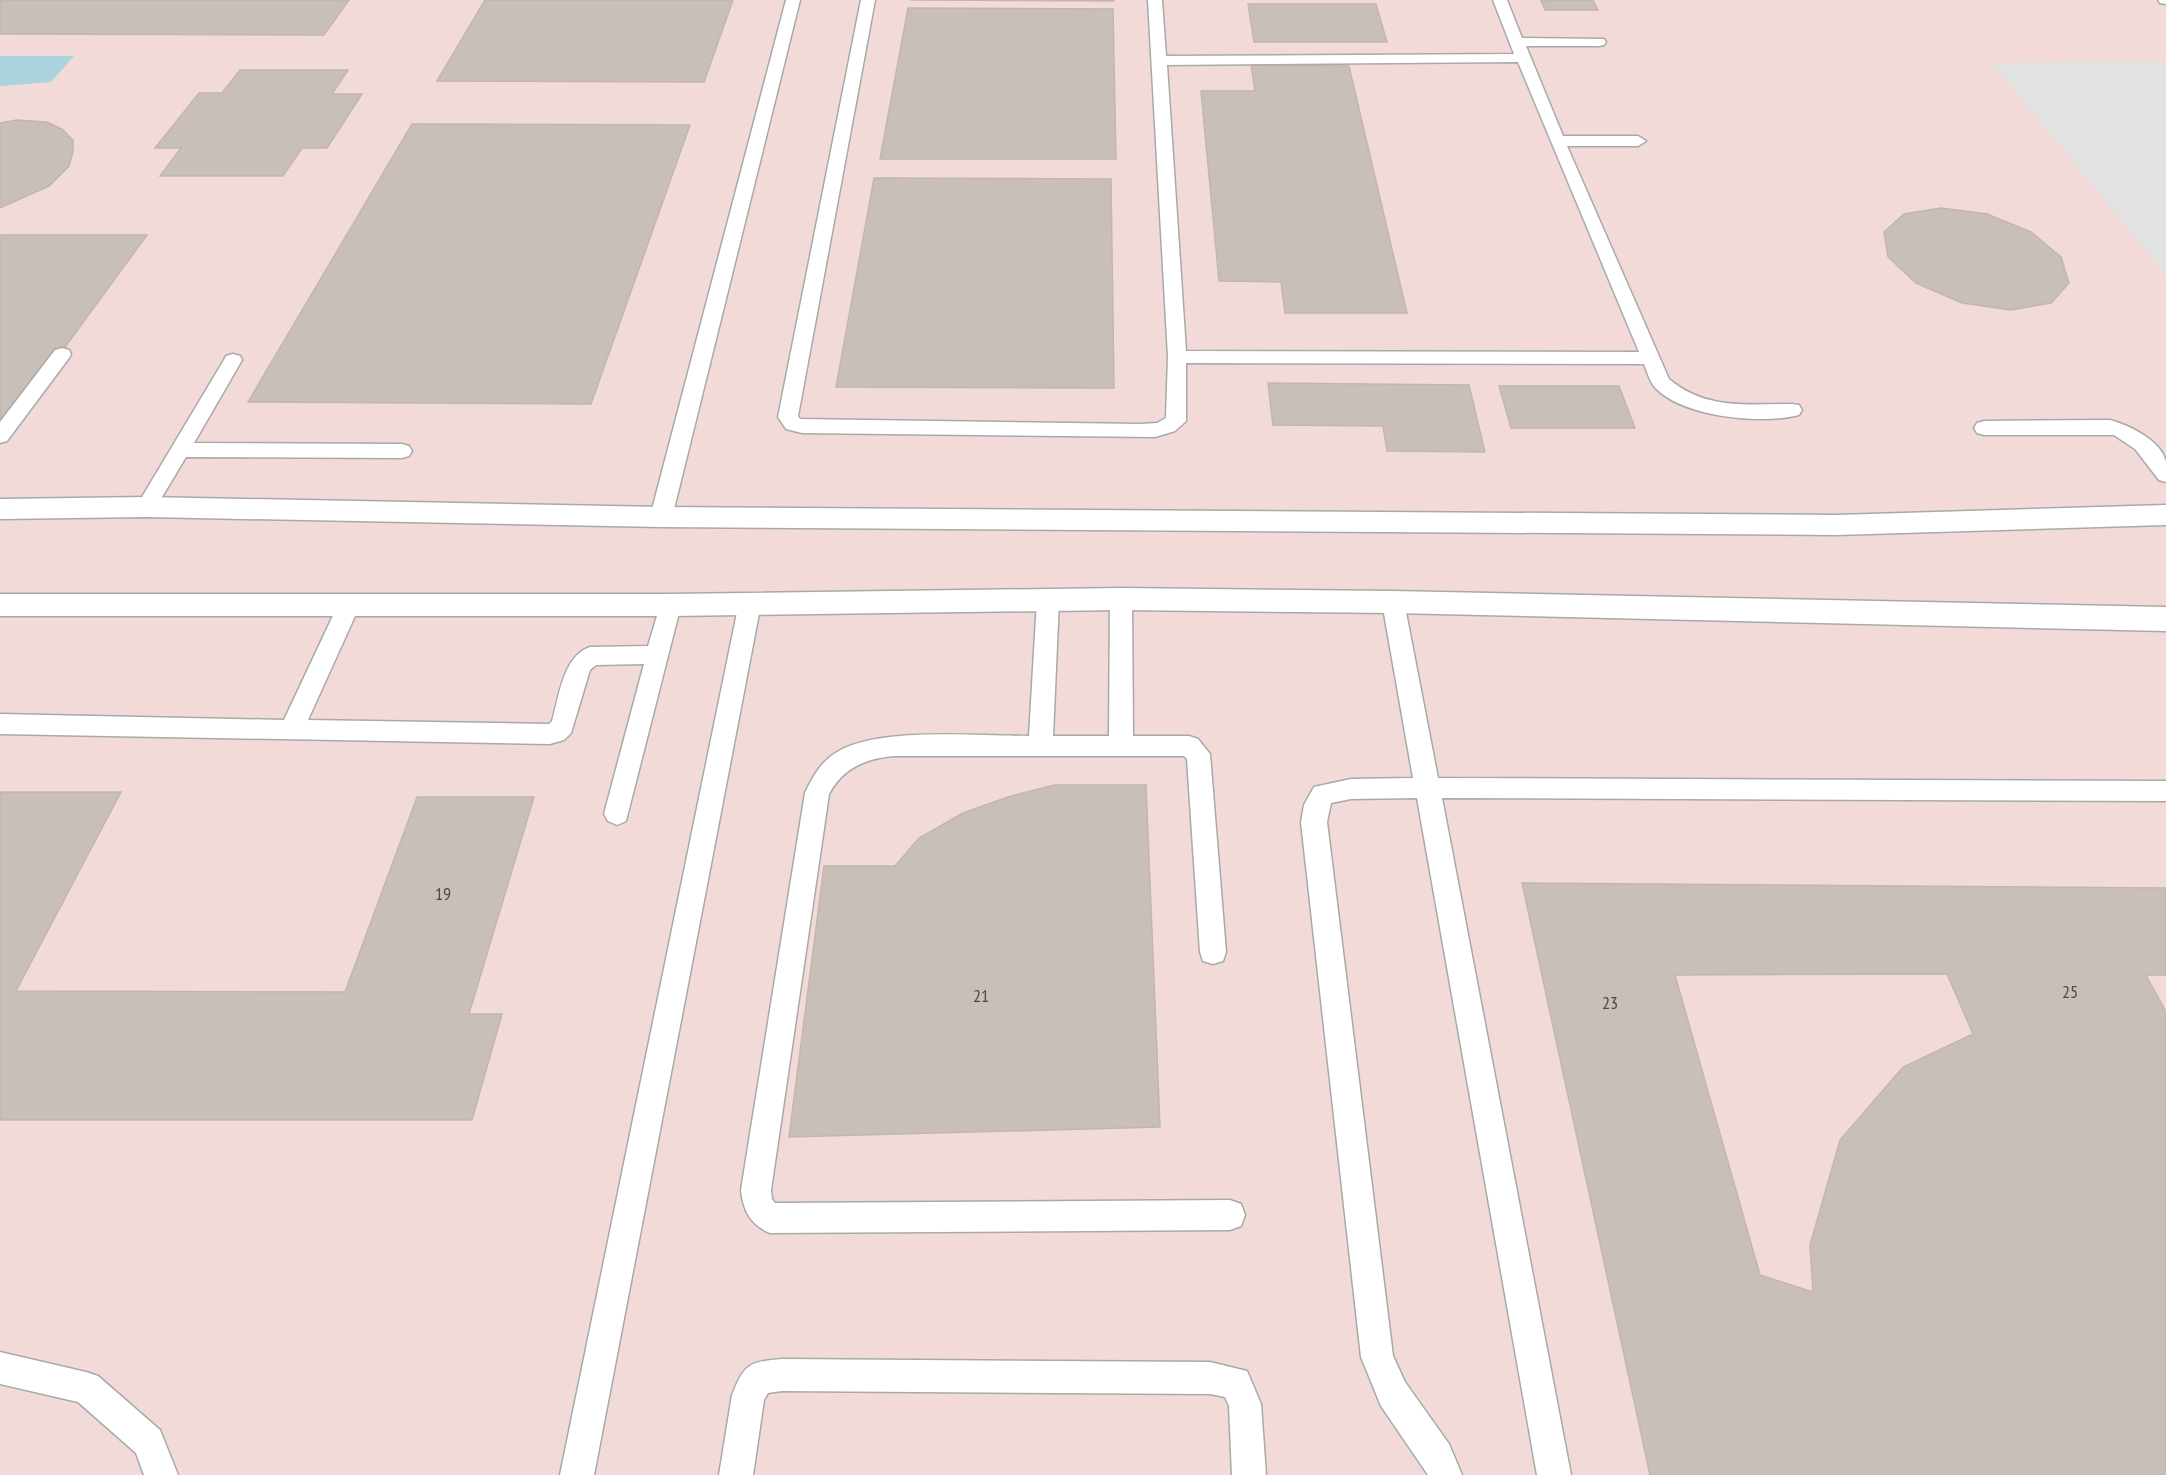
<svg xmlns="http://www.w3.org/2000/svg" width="2166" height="1475" viewBox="0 0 2166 1475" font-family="'PT Sans Narrow',sans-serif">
<rect width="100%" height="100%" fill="#f2efe9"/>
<path fill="#f2dad9" d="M0,0H2166V1475H0Z"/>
<path fill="#e2e2e2" d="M2166,61V275L1992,63Z"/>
<path fill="#aad3df" d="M0,56H74L51,82L0,86Z"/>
<path fill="#c7bfb8" stroke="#c4b6ab" stroke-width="1.5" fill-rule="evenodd" d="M0,0H349L324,35L0,34Z
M485,0H733L704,82L437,81Z
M911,0H1114V1Z
M1541,0H1593L1598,10H1545Z
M1248,4H1376L1387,42H1254Z
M908,8L1113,9L1116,159H880Z
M1251,65L1349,66L1407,313H1285L1281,282L1219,281L1201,91H1255Z
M240,70H348L332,94H362L327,148H302L283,176H160L181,148H155L199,93H222Z
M17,120L47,122L62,129L73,140V152L69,166L49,186L0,208V123Z
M412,124L690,125L591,404L248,402Z
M874,178L1111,179L1114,388L836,387Z
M1941,208L1987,214L2031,232L2061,257L2069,283L2051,303L2011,310L1962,303L1916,283L1888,257L1884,232L1904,214Z
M0,235H147L0,436Z
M1268,383L1469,385L1485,452L1387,451L1383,426L1273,425Z
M1499,386H1619L1635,428H1511Z
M1054,785H1146L1160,1127L789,1137L824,866H895L919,838L963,813L1011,796Z
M0,792H121L16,991L345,992L417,797H534L469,1014H502L472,1120H0Z
M1522,883L2166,888V975H2146L2166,1012V1475H1650ZM1947,974L1973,1034L1903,1067L1840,1140L1810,1245L1813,1292L1760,1275L1675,975Z"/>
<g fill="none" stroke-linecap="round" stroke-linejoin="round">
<defs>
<path id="service" d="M786,0H800L672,517L668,522L661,524L654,522L650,517Z
M861,0H875L798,416L800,419L1141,424L1157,423L1166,418L1168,357L1148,0H1162L1166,56L1514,54L1493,0H1507L1522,38L1604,39L1606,42L1604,45L1599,46H1526L1563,136H1638L1646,141L1638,146H1567L1669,379C1706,410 1746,404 1792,404L1799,405L1802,410L1799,415C1762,425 1678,417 1653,385C1649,379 1647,371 1644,364L1186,363V421L1175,431L1155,437L802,433L786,429L778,417ZM1518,62L1639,352L1186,351L1167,65Z
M2158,0H2166V4L2160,3Z
M62,348L69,350L71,354L69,358L7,441L0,443V422L55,350Z
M233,354L240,356L242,360L194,443L402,444L409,446L412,451L409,456L402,458L186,457L153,512L146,514L139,512L136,507L139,502L224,360L226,356Z
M2110,420C2129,425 2162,441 2166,462C2166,469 2166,476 2166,482L2159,480L2135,449L2114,435H1984L1977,433L1974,428L1977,423L1984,421Z
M1121,591L1129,593L1132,599L1133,736H1189L1198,739L1210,754L1226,952L1223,961L1213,964L1203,961L1200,952L1187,759L1184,756H893C865,759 843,768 829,794L771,1190L772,1199L775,1203L1230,1200L1241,1204L1245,1215L1241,1226L1230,1230L770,1233C751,1225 743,1211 741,1190L805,793C813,776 822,760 839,751C881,727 979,736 1029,736L1037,600L1040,594L1048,592L1056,594L1059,600L1053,736H1109L1110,599L1113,593Z
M1393,594L1401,596L1404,602L1438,778L2166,781V801L1442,798L1571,1475H1537L1417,798L1351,799L1331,803L1327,822L1393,1356L1405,1382L1449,1444L1462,1475H1428L1381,1406L1361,1357L1301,822L1304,805L1314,787L1351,779L1413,778L1382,602L1385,596Z
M750,595L758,597L761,603L594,1475H560L739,603L742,597Z
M349,597L357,599L360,605L308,720L549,724L552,721C559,697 563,656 590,647L648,646L662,599L670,597L678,599L681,605L626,821L617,825L608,821L604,814L644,664L596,665L590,670L571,733L564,740L550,744L0,734V714L284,720L338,605L341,599Z
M0,1352L86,1372L98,1376L160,1430L178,1475H144L136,1453L78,1402L0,1384Z
M782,1359L1210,1362L1247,1371L1261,1404L1266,1475H1232L1229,1406L1225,1397L1210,1394L782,1391L768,1393L764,1400L753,1475H719L732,1395C745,1363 749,1362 782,1359Z"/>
<path id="tertiary" d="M146,497L661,507L1837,515L2166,505V525L1837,535L661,527L146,517L0,519V499Z
M1121,588L1393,591L2166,607V631L1393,613L1121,610L670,616H0V594H670Z"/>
</defs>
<use href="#service" stroke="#a9a9a9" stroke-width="3"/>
<use href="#tertiary" stroke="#a9a9a9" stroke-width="3"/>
<use href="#service" fill="#fff" fill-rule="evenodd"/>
<use href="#tertiary" fill="#fff" fill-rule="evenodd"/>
</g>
<g text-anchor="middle" stroke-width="4.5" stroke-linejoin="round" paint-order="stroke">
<g font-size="18" fill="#4b4948">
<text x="443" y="900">19</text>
<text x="2070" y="998">25</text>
<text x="981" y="1002">21</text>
<text x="1610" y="1009">23</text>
</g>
</g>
</svg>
